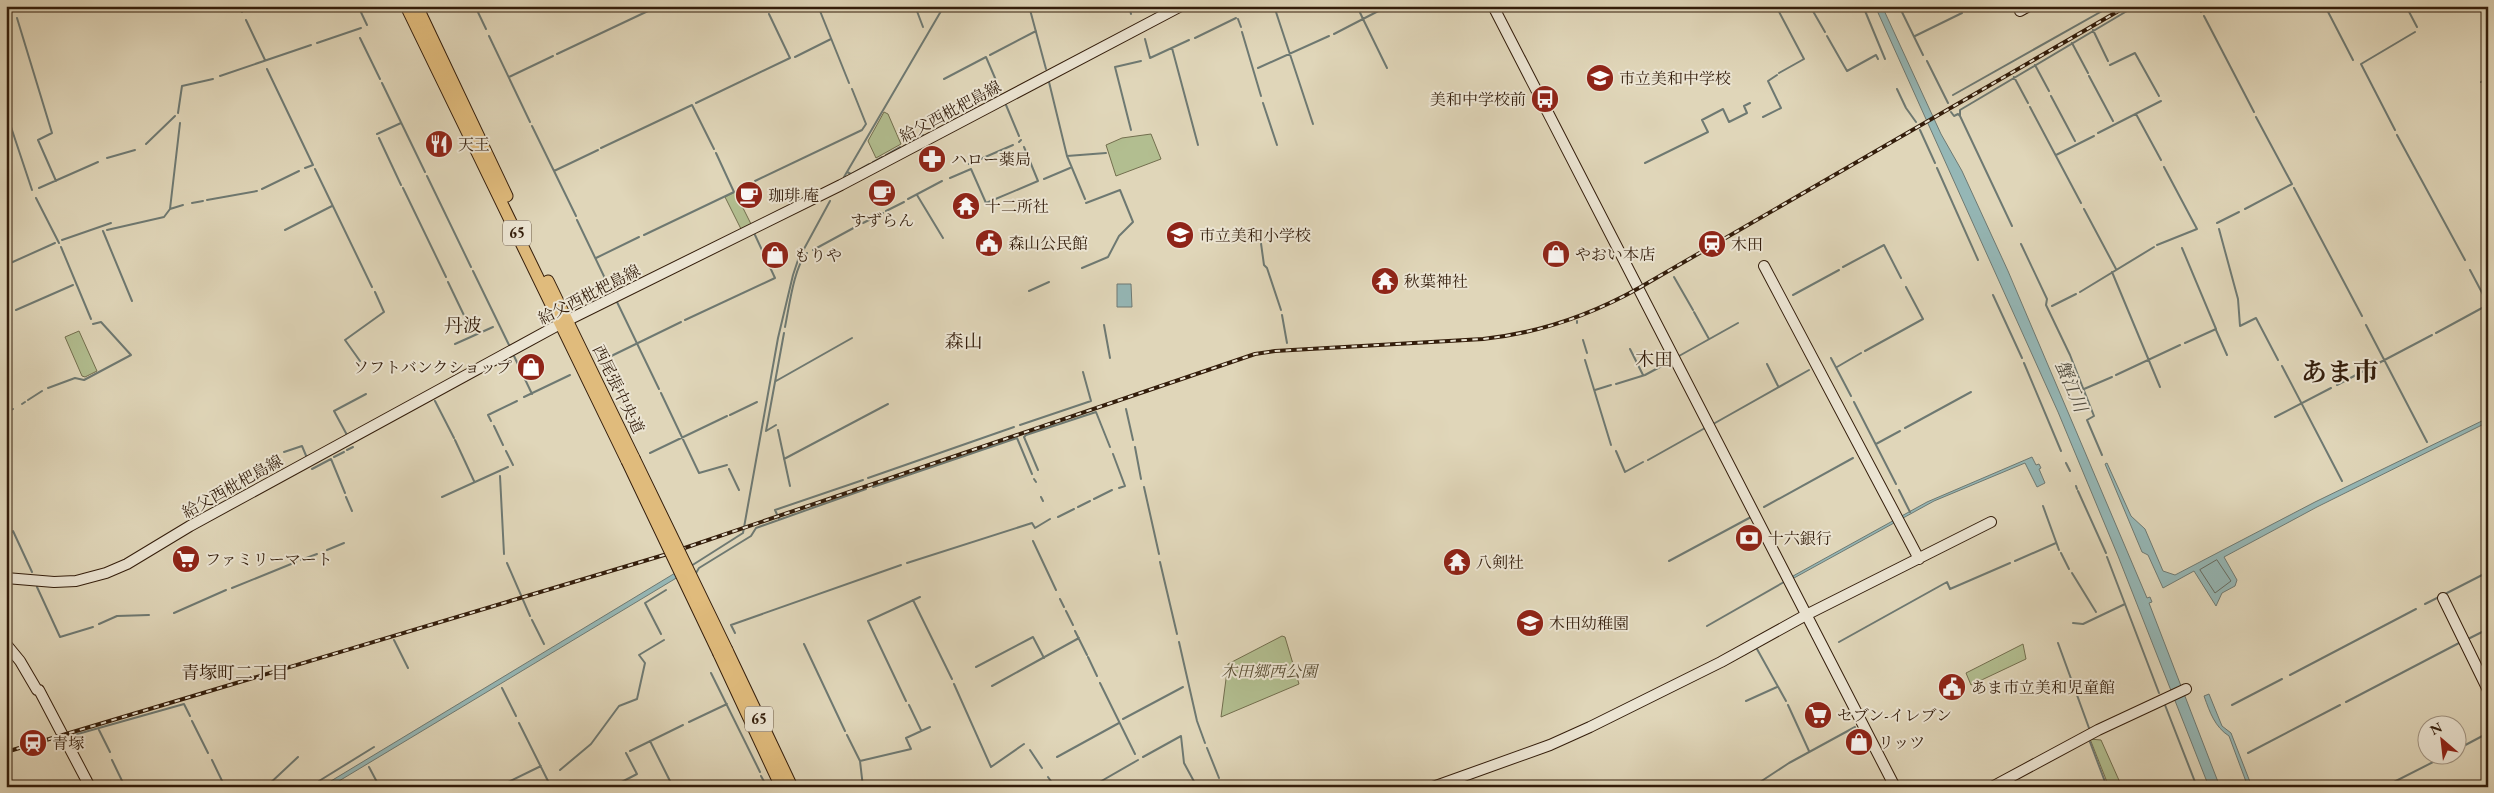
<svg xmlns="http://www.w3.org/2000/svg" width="2494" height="793" viewBox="0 0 2494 793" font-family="'EB Garamond','Noto Serif JP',serif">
<rect width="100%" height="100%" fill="#e0d6b9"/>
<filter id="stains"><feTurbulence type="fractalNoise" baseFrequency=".004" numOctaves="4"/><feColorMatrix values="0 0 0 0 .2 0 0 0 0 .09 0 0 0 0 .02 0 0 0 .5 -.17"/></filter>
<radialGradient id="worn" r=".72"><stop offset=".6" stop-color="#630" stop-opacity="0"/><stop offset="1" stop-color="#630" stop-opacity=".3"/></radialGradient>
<path fill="#b2be90" stroke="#726e4e" d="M884,112L888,114L901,144L876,158L868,141Z
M1151,134L1161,159L1116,176L1106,145L1122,138Z
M735,192L752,226L742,231L725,197Z
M79,331L97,371L85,377L82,376L65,337Z
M1282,636L1285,637L1299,684L1221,717L1228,664Z
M2023,644L2026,659L1971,685L1966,673Z
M2090,739L2101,740L2122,787H2109Z"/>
<path fill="#95b7b6" stroke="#6e7972" d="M1875,6H1882L1941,134L1962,171L2008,271L2147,598L2150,597L2152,602L2149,603L2220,787H2209L2118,556L2058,412Z
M1117,284H1131L1132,307H1117Z
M2488,418V422L2317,507L2224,557L2237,580L2235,586L2222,593L2216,606L2194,571L2163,588L2148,555L2142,552L2105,464L2107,463L2131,516L2145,529L2163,571L2175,575L2315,502Z
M2032,457L2036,465L2039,464L2041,468L2039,469L2045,483L2037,487L2025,463L1934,501L1794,578L1793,576L1927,502Z
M690,564L693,568L329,787H321Z
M2209,694L2222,726L2231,733L2252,787H2248L2229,736C2215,727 2210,713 2204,696Z"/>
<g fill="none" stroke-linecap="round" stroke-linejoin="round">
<path stroke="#646a60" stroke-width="1" d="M2217,560L2231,581L2215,593L2200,570Z"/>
<path stroke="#6e7972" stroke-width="2" d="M14,6L15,11
M239,6L242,12
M358,6L367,25
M475,6L486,29
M765,6L766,8
M818,6L849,83
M915,6L923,27
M1029,6L1046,69
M1129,6L1131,14
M1235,6L1236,9
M1274,6L1313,124
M1357,6L1363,19
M1776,6L1804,59L1779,73
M1810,6L1825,32
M1863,6L1885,59
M1899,6L1923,55
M2198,6L2201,12
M2325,6L2353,60
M2406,6L2417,27
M651,9L657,6
M1967,10L1975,6
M2328,12L2338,6
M2204,16L2254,112
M17,18L52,133L38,140L56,181
M1238,19L1241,27
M1363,19L1387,68
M246,20L265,60
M2093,30L2108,61
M1242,32L1261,96
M1334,34L1388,6
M489,36L530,122
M1827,36L1847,71L1876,55L1878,59
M1915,36L1962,13
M360,38L380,79
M1195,38L1236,18
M1145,39L1150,58L1189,40
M317,43L361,28
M2072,43L2088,73
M1172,48L1198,145
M557,54L648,11
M990,55L1036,31
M795,57L831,39
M1927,61L1948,103
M2035,65L2049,91
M2110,65L2135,53L2159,96
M1258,68L1329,36
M267,69L313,165L305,168
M220,76L311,45
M2089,76L2113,121
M509,77L553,56
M2014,77L2028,103
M944,79L986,57L1001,92
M1049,82L1067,156L1085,199
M2481,82L2488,78
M382,83L425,172
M2484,87L2488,94
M852,89L866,124
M1897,89L1906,108L1916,122
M1953,95L2111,6
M2051,96L2075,141
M696,103L790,58L769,14
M1263,103L1277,145
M1006,105L1019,136
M2030,107L2081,203
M6,112L32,190
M1951,112L1954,116L1958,114L1960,116L2012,226
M178,113L182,86L213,79
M2136,114L2161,160
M1960,116V110L2132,8
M1763,117L1781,108L1768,81L1777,75
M532,126L576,216
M1131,130L1115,67L1141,61
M1920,130L1935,163
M2395,130L2361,64L2415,32
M2098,133L2161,101
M377,134L401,123
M2397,135L2465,260
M379,138L401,185
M1019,142L1021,140
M146,144L175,116
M904,146L923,135
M601,148L692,105L714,149
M886,155L900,147
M2056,155L2094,136
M1067,156L1106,153
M107,158L135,150
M873,162L882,157
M1645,163L1708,132L1702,120L1723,109L1729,122L1747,113L1744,106L1750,103
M969,164L1013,145
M1937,168L1978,260
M315,169L372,287
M554,171L598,150
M847,172L851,174L869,164
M427,176L471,267
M844,177L944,6
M950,178L971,169L986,203L1038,181L1024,147
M1044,179L1070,168
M755,181L862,130L866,124
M39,188L98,162
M403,188L446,277
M2294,188L2362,316
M262,189L299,171
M917,195L943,238
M36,198L59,243
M908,199L942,181
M207,200L257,191
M192,203L203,201
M170,209L180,123
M2084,209L2116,269
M2245,209L2292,184L2256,117
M886,211L904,202
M577,220L612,293
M863,223L883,213
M2217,223L2239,212
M1259,229L1264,265L1267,268L1281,310
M2219,229L2238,299L2240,326L2256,318L2278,360
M107,230L164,217L170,209L183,205
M285,230L332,206
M103,231L132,301
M644,235L734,192L716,153
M62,240L111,223
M2021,244L2047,299L2046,305L2070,355L2094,416L2087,420L2102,455
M2157,245L2197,229L2164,167
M61,247L91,319
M2182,248L2216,329L2185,343
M813,250L859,225
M596,258L639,237
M6,265L55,243
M1843,267L1884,245L1901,278
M1082,268L1108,257L1119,236L1133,222L1120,190L1086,203
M2470,270L2488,304
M473,271L509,345
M2112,272L2160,387
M1674,277L1693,310
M448,282L472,332
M1029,291L1049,282
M2080,292L2154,247
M1793,295L1839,270
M1993,295L2022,358
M617,302L659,389
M2052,306L2076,294
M16,310L73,285
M1694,312L1709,339
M1282,315L1287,343
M685,320L775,278L755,235
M1577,321V323
M1104,325L1110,358
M2366,325L2427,442
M785,327C789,308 794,266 807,253
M2216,330L2227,355
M2436,333L2482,308
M1583,340L1587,353
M455,344L493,327
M1630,349L1643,375
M1865,351L1923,319L1906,287
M514,356L532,394
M1679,356L1738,323
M1831,358L1851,396
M1585,360L1611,445
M360,361L345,340L384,312L375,292
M601,361L681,322
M2024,363L2061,451
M1767,364L1778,386
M2282,366L2342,481
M1837,367L1861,353
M2116,375L2180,345
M776,381L852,338
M1616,384L1645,375L1671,361
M2337,385L2432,335
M48,388L75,378L84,380L131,355L101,322L93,324
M2084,389L2112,377
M1595,390L1611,385
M661,393L699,473L727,465
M524,397L570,375
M28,400L42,391
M435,401L454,438
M1854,402L1896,484
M22,404L25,402
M1126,409L1133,440
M8,412L13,409
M730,415L757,402
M2275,417L2331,388
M491,421L488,415L517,401
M1715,423L1809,370
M1020,425L1091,401L1083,372
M494,426L503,445
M1905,428L1971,392
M778,430L790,486
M766,431L784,333
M766,431L776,425
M347,435L334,411L366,394
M455,440L474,481
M1876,444L1900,431
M1135,447L1141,479
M347,450L353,447
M506,451L513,465
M1616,451L1625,472L1643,462
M284,452L302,446L307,458
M650,453L727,416
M1113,454L1125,486L1119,488
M334,457L344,452
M784,459L888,404
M1648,460L1705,428
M2066,463L2070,471
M312,469L331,459L345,493
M729,469L739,490
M1038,470L1024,437L1026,435L1096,412L1110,447
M500,476L504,554
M868,478L1014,427
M1034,479L1036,482
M2076,486L2077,489
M873,487L1017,438L1032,474
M1144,487L1159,554
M1899,490L1910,512
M2078,491L2106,553
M346,497L352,511
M442,497L508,467
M1041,497L1043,501
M1094,499L1112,490
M2043,506L2059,550
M1078,507L1090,501
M1764,507L1853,458
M1058,517L1074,509
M779,519L775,510L863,480
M6,535L13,531L32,572
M1033,541L1056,590
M327,550L344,543
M2061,553L2069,569
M2107,557L2159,693
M301,560L317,554
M1669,561L1751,517
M2015,561L2056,543
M1160,562L1177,634
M507,563L530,616
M907,563L1032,523L1035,528L1050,519
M691,566L743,533L778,338L793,275L798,260L830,201
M696,573L699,568L751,536L756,528L866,489
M2072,573L2096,612
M37,587L60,637L93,627
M232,588L296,562
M2445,594L2488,572
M1060,599L1064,607
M913,600L952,679
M2425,604L2439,597
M1066,611L1073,625
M174,613L226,590
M532,620L544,644
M2073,623L2083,624L2125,604
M99,624L117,616L149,615
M1707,626L1784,582
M1075,631L1087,655
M735,633L731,625L901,565
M661,634L645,603L666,590
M2470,638L2488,629
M394,640L408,668
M1179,642L1197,721L1205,743
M1839,642L1947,582L1950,589L2010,563
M2058,643L2089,728
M804,644L845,731
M1757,649L1786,701
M1088,657L1097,676
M976,667L1033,637L1044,658
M711,673L760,772
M2290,675L2416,609
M1100,683L1135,754
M954,684L991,767L1024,744
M992,686L1079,638
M502,688L516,716
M906,701L868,621L920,597
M1746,701L1777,687
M2346,702L2459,643
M909,705L921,730
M1788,705L1809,751
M2165,705L2197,787
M2232,705L2282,679
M1123,719L1183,687
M192,721L208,753
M689,722L727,704
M519,723L551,787
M99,730L110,752
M847,735L860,761L863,787
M67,737L184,704L190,716
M650,741L673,787
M2090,742L2107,787
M1207,748L1219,778
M1030,750L1042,768
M2456,750L2488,733
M630,751L683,725
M2248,753L2340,705
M1057,757L1119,723
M1143,757L1181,736L1184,763L1197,787
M112,760L125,787
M212,760L225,787
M860,761L911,749L906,738L930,727
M369,767L378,784
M560,770L591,744L619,706L637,699L645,663L639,655L664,640
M761,776L767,787
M1048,777L1055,787
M319,781L374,747
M1754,786L1789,763L1855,727
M2386,786L2445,756
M266,787L298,757
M310,787L312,786
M498,787L541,766
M612,787L637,774L626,753
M1091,787L1138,760"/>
<defs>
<path id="secondary" d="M1493,6L1895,787
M2020,11L2029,6
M1764,266L1919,559
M6,578L54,582L76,581L106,573L127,564L190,526L560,324L841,185L1181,6
M2443,598L2488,690
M6,644L20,661L37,690H39L90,787
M1433,787L1550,745L1590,727L1721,662L1806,615L1991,522
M1992,787L2098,730L2186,689"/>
<path id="primary" d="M406,6L627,461
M417,6L507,196
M548,281L634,458
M727,650L792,787
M719,654L781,787"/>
</defs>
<use href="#secondary" stroke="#331d0b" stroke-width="12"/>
<use href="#primary" stroke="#331d0b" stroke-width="13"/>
<use href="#secondary" stroke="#ebe4d2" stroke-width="10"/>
<use href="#primary" stroke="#e0bb7c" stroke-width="11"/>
<defs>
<path id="rail" d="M6,752L664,555L1255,354L1275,351L1483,339C1539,333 1589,316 1639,288L2127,6"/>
</defs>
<use href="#rail" stroke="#331d0b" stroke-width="4"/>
<use href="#rail" stroke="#ebe4d2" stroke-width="2" stroke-dasharray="5.5" stroke-linecap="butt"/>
<defs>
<path id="primary-bridge" d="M634,458L727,650
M627,461L719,654"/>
</defs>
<use href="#primary-bridge" stroke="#331d0b" stroke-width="13" stroke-linecap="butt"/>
<use href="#primary-bridge" stroke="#e0bb7c" stroke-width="11"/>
</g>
<defs>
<symbol id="school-disc" viewBox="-11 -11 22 22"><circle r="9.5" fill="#8f2418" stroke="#ebe4d2"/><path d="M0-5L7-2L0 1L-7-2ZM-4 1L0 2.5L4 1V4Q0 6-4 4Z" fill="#fff"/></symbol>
<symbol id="bus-disc" viewBox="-11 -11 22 22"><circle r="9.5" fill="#8f2418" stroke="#ebe4d2"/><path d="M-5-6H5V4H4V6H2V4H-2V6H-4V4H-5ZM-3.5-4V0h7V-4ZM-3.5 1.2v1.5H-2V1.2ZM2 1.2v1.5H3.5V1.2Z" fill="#fff"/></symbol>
<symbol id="restaurant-disc" viewBox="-11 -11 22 22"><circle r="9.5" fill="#8f2418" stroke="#ebe4d2"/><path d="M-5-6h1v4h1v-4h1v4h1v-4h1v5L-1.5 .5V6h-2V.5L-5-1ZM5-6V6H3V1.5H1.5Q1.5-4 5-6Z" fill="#fff"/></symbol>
<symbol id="pharmacy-disc" viewBox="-11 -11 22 22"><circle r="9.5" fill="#8f2418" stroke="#ebe4d2"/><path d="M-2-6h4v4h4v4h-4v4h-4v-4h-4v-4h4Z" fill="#fff"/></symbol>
<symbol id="cafe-disc" viewBox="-11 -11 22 22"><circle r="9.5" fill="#8f2418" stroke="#ebe4d2"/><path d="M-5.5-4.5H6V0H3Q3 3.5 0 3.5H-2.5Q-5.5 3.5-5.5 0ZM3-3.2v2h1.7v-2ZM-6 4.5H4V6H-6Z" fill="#fff"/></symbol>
<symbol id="temple-disc" viewBox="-11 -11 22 22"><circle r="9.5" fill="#8f2418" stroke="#ebe4d2"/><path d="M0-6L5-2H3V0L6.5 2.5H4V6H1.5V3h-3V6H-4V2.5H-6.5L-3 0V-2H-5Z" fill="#fff"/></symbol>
<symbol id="civic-disc" viewBox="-11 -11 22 22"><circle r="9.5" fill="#8f2418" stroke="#ebe4d2"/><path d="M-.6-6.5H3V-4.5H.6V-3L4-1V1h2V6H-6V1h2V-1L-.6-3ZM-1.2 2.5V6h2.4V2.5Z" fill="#fff"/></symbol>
<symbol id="station-disc" viewBox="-11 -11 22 22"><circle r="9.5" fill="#8f2418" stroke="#ebe4d2"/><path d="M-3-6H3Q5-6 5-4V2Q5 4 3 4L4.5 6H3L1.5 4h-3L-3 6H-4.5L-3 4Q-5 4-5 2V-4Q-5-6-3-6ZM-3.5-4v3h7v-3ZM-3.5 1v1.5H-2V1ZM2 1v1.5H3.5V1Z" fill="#fff"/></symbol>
<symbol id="shop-disc" viewBox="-11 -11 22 22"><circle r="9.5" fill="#8f2418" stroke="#ebe4d2"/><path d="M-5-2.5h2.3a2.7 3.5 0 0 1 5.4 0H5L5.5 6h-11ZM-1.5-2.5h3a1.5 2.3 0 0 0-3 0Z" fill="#fff"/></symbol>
<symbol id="bank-disc" viewBox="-11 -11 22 22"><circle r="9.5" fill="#8f2418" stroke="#ebe4d2"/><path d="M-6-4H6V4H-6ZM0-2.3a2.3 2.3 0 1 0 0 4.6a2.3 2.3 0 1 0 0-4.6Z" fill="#fff"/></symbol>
<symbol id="supermarket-disc" viewBox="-11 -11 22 22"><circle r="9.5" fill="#8f2418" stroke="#ebe4d2"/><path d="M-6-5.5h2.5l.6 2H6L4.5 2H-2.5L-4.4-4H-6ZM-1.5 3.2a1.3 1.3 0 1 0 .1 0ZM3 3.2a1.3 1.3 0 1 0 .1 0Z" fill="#fff"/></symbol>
</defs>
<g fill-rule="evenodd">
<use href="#school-disc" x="1584" y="62" width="32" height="32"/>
<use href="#bus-disc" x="1529" y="83" width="32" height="32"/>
<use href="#restaurant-disc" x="423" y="128" width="32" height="32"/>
<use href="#pharmacy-disc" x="916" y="143" width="32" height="32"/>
<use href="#cafe-disc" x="866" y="177" width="32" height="32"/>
<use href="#cafe-disc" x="733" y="179" width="32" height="32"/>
<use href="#temple-disc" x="950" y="190" width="32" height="32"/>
<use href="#school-disc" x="1164" y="219" width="32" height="32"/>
<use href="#civic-disc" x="973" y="227" width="32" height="32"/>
<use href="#station-disc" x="1696" y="228" width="32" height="32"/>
<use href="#shop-disc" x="1540" y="238" width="32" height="32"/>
<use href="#shop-disc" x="759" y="239" width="32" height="32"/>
<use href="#temple-disc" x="1369" y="265" width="32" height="32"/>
<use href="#shop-disc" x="515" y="351" width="32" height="32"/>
<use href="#bank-disc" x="1733" y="522" width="32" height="32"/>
<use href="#supermarket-disc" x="170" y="543" width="32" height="32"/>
<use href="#temple-disc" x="1441" y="546" width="32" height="32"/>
<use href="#school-disc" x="1514" y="607" width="32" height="32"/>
<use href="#civic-disc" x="1936" y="671" width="32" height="32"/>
<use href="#supermarket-disc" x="1802" y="699" width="32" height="32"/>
<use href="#shop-disc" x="1843" y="726" width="32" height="32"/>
<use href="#station-disc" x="17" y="727" width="32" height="32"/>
</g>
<g text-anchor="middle" stroke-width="4" stroke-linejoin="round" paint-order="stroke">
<g fill="#ebe4d2" stroke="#6a5947" stroke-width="1">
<rect x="503" y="220.5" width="28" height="25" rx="4"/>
<rect x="745" y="706.5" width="28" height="25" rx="4"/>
</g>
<g font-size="15" font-weight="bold" fill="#331d0b">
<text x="517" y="238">65</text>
<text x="759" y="724">65</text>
</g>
<g font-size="16" fill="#331d0b" stroke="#ebe4d2" text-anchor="start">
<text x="1619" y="84">市立美和中学校</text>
<text x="1526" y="105" text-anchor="end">美和中学校前</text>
<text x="458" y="150">天王</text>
<text x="951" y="165">ハロー薬局</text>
<text x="768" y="201">珈琲 庵</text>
<text x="985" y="212">十二所社</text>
<text x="882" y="226" text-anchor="middle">すずらん</text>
<text x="1199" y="241">市立美和小学校</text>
<text x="1008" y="249">森山公民館</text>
<text x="1731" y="250">木田</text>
<text x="1575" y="260">やおい本店</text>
<text x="794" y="261">もりや</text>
<text x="1404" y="287">秋葉神社</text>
<text x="512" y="373" text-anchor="end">ソフトバンクショップ</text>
<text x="1768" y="544">十六銀行</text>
<text x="205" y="565">ファミリーマート</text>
<text x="1476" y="568">八剣社</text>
<text x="1549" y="629">木田幼稚園</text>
<text x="1971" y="693">あま市立美和児童館</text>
<text x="1837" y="721">セブン-イレブン</text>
<text x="1878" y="748">リッツ</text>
<text x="52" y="749">青塚</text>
</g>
<g font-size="16" fill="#331d0b" stroke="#ebe4d2">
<text transform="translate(950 111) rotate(-28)" y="6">給父西枇杷島線</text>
<text transform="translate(589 294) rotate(-27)" y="6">給父西枇杷島線</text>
<text transform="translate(619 389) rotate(64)" y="6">西尾張中央道</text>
<text transform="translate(232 486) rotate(-29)" y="6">給父西枇杷島線</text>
</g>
<g font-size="16" font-style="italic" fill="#594d33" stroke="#ebe4d2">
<text x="1269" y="677">木田郷西公園</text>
</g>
<g font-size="18" font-style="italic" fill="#504b3e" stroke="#ebe4d2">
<text transform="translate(2071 386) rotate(67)" y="6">蟹江川</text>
</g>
<g font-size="18" fill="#331d0b" stroke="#ebe4d2">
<text x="235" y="679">青塚町二丁目</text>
</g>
<g font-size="19" fill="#331d0b" stroke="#ebe4d2">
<text x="463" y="332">丹波</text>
<text x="964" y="348">森山</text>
<text x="1654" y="366">木田</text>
</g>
<g font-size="26" font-weight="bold" fill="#331d0b" stroke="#ebe4d2">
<text x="2340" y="381">あま市</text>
</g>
</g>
<rect width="2494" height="793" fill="none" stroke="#e0d6b9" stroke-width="25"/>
<rect x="8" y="8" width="2479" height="778" fill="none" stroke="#331d0b" stroke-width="2.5"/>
<rect x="12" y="12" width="2469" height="768" fill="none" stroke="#331d0b"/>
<g transform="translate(2442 740) rotate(332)"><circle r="24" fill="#ebe4d2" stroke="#a19482"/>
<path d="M0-4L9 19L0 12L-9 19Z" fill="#8f2418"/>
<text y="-8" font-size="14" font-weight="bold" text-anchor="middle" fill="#331d0b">N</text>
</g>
<rect width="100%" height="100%" filter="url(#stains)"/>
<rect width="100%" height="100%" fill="url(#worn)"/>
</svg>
